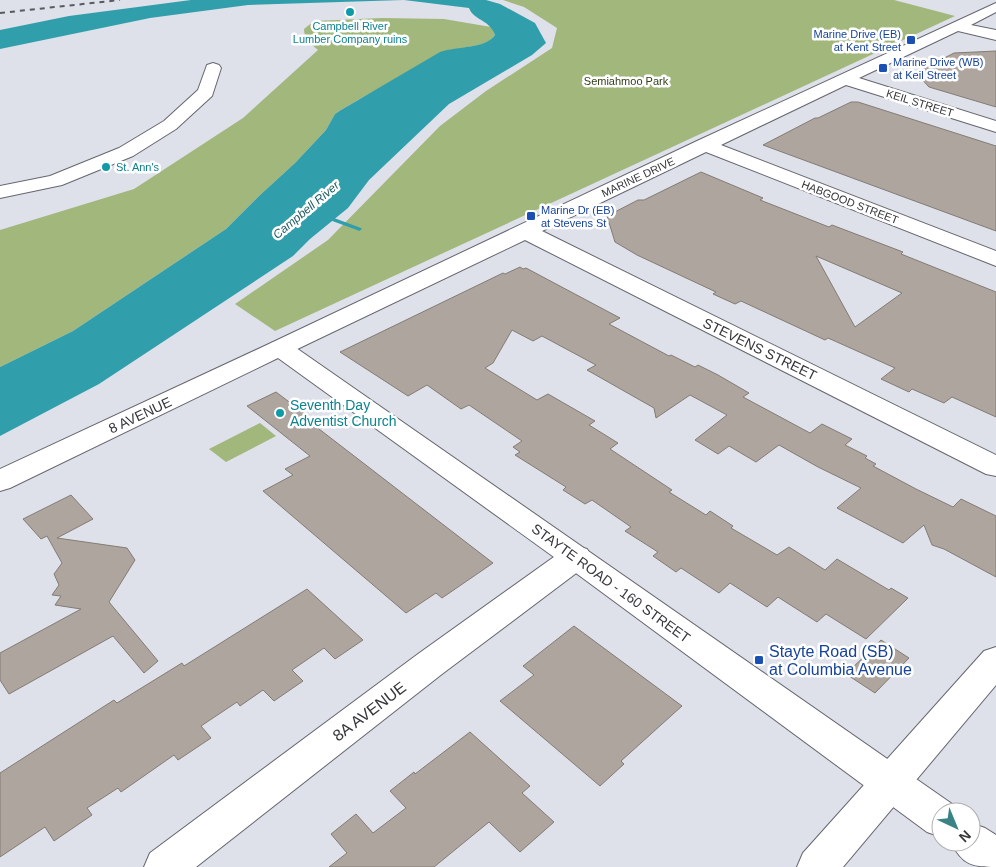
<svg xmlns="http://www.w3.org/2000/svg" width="996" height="867" viewBox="0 0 996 867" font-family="Arial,sans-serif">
  <rect width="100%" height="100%" fill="#dee0ea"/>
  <path fill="#a2b77c" d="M 503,0 L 894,0 L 955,16 L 275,331 L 235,304 L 328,240 L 440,126 L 486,91 L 552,48 L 557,28 L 524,7 Z
    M 382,18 L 444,19 L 491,27 L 495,35 C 486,47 471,45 457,50 C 417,68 379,87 341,110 L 335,114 L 326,130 L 295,163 L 259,196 L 226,229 L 73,331 L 0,367 L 0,230 L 134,189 L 243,118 L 318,50 L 305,39 L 304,29 L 314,21 Z
    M 260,423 L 276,436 L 226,462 L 209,449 Z"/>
  <path fill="#309fab" d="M 191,0 L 403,0 L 248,5 L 150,18 L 0,49 L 0,30 L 69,16 Z
    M 404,0 L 486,0 L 500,4 L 535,23 L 546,43 L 532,55 L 449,104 L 369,180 L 348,208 L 310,239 L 293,256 L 99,384 L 0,436 L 0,367 L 73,331 L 226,229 L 259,196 L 295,163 L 326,130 L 335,114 L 341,110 L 440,52 C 458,46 485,49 495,35 C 488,18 474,21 469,8 Z"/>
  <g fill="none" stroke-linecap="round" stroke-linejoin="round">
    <path fill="#309fab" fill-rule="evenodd" d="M 326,215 L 361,228 L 362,229 L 359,231 L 357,230 L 324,218 L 323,217 Z"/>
  </g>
  <path fill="#ada59e" stroke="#837c75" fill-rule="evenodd" d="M 996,51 L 996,107 L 929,87 L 918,75 L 924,72 L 923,69 L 954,53 Z
    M 851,102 L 858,102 L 996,146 L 996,231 L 763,145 L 815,118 L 818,118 Z
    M 701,172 L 763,198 L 760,200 L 829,227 L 832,225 L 903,252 L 901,254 L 996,292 L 996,417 L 952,397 L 944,403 L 912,389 L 909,392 L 881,379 L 895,368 L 828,338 L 825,340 L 741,301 L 735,304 L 713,294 L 716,292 L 637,255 L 615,242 L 607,216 L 638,200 L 644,200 ZM 816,256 L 902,293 L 855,327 Z
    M 520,267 L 523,269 L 526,268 L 620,318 L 609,324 L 669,356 L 671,355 L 695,367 L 698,365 L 718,375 L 749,393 L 743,397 L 810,433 L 822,424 L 852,439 L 845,445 L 867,456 L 865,458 L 876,464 L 873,466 L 916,489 L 953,507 L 961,499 L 996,516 L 996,577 L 944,549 L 932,545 L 924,525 L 903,543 L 837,508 L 861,488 L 818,467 L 779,445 L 756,462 L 729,446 L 718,454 L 695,440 L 727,415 L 690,395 L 656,418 L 654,408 L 587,370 L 596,365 L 542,336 L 533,341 L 512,330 L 493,363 L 485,368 L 537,400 L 548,394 L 595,421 L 589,425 L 618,443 L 610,449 L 672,490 L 669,492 L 706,515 L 710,511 L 733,526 L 731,528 L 777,555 L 789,547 L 825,570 L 837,559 L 889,590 L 891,588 L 908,598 L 866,639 L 826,614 L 817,622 L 778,597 L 767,607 L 730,583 L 719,593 L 681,568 L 676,572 L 653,556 L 658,552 L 625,531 L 631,527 L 592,500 L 585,504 L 563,490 L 566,487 L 515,455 L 520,452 L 513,447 L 522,441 L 469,405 L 461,409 L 427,385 L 408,396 L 340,352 L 503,273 L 505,274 Z
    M 276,392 L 313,420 L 310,422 L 493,563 L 442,598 L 436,593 L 406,613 L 263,491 L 293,475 L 285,469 L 310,456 L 247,406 Z
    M 71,495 L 93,519 L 57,538 L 127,548 L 135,560 L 109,602 L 158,661 L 144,673 L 113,636 L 9,694 L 0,680 L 0,653 L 81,609 L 55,605 L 61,596 L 52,595 L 59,585 L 54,574 L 62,563 L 47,536 L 41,539 L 23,519 Z
    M 307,589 L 363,640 L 335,659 L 324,648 L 292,670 L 303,681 L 274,701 L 263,690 L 240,706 L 237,702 L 201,726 L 211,738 L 178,760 L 174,755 L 121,792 L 118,788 L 87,808 L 92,815 L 54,841 L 45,827 L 0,857 L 0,773 L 114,700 L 117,703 L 182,663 L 184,666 Z
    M 574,626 L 682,706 L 621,761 L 624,764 L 600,786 L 500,701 L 534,675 L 523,666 Z
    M 881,640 L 909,658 L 875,693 L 846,674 Z
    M 470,732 L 530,786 L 522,793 L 554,822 L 520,852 L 489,822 L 434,867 L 329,867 L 347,853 L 331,834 L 356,814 L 373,833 L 406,808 L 390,791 L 414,772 L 415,774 Z"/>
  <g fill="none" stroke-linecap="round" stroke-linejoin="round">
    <defs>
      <path id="minor" d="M 996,3 L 996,12 L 971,25 L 996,30 L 996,40 L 958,31 L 859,78 L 996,121 L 996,132 L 846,85 L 721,145 L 996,251 L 996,266 L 706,152 L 542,231 L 996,455 L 996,476 L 986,474 L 525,240 L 289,353 L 280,355 L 271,353 L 268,348 L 271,343 L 697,141 Z
        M 213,63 L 219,65 L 221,68 L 212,96 L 176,129 L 133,156 L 62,185 L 0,198 L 0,186 L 50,176 L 119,148 L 164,121 L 198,90 L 207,65 Z
        M 576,546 L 587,549 L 592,557 L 587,565 L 442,674 L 196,867 L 144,867 L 150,853 L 418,654 L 565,549 Z
        M 996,647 L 996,685 L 843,867 L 797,867 L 803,853 L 984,651 Z"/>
      <path id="major" d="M 280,341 L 289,343 L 955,806 L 958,812 L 941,812 L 941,837 L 927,832 L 565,565 L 278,358 L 10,488 L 0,491 L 0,469 L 271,343 Z
        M 971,823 L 985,828 L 996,835 L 996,867 C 973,867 962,865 951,842 L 971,842 Z"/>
    </defs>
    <use href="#minor" stroke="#65666f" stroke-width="2"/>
    <use href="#major" stroke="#65666f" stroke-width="2"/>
    <use href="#minor" fill="#fff" fill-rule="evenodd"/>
    <use href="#major" fill="#fff" fill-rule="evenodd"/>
    <path stroke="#595a5f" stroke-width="2" stroke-dasharray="5 5" stroke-linecap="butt" d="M 0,13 L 120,0"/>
  </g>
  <g fill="#0f9aa8" stroke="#fff" stroke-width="2">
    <circle cx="350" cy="12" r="5"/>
    <circle cx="106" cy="167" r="5"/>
    <circle cx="280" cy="413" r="5"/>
  </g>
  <g fill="#1a4fb4" stroke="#fff" stroke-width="2">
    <rect x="906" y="35" width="10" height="10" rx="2.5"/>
    <rect x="878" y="63" width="10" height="10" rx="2.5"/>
    <rect x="526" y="211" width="10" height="10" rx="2.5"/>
    <rect x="754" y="655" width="10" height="10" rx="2.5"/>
  </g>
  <g text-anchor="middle" stroke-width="5" stroke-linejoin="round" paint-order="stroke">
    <g font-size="11" fill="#0d838f" stroke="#fff">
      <text x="350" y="30">Campbell River<tspan x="350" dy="13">Lumber Company ruins</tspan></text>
      <text x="116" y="171" text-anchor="start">St. Ann's</text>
    </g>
    <g font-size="11" fill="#164399" stroke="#fff" text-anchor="start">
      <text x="901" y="38" text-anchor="end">Marine Drive (EB)<tspan x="901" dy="13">at Kent Street</tspan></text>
      <text x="893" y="66">Marine Drive (WB)<tspan x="893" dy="13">at Keil Street</tspan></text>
      <text x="541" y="214">Marine Dr (EB)<tspan x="541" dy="13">at Stevens St</tspan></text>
    </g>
    <g font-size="11" fill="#333f19" stroke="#fff">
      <text x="626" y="85">Semiahmoo Park</text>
    </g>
    <g font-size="11" fill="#36373a" stroke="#fff">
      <text transform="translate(920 103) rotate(17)" y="4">KEIL STREET</text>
      <text transform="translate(638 177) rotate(-25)" y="4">MARINE DRIVE</text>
      <text transform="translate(850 202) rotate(21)" y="4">HABGOOD STREET</text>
    </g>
    <g font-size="12" font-style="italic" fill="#235e65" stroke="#fff">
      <text transform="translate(306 210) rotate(-40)" y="4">Campbell River</text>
    </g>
    <g font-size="14" fill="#36373a" stroke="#fff">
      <text transform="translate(760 349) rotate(26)" y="5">STEVENS STREET</text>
      <text transform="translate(140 415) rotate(-25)" y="5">8 AVENUE</text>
      <text transform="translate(611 583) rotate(36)" y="5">STAYTE ROAD - 160 STREET</text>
    </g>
    <g font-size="14" fill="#0d838f" stroke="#fff" text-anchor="start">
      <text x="290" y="410">Seventh Day<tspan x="290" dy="16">Adventist Church</tspan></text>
    </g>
    <g font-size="16" fill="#164399" stroke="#fff" text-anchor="start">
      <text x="769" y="657">Stayte Road (SB)<tspan x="769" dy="18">at Columbia Avenue</tspan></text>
    </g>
    <g font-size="16" fill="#36373a" stroke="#fff">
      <text transform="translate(369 711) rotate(-37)" y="6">8A AVENUE</text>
    </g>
  </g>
  <g transform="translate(956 827) rotate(136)"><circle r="24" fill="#ffffff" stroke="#afafb0"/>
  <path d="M0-4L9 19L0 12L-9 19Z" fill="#3a8384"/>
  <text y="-8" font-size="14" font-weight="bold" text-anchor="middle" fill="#36373a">N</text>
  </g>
</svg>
